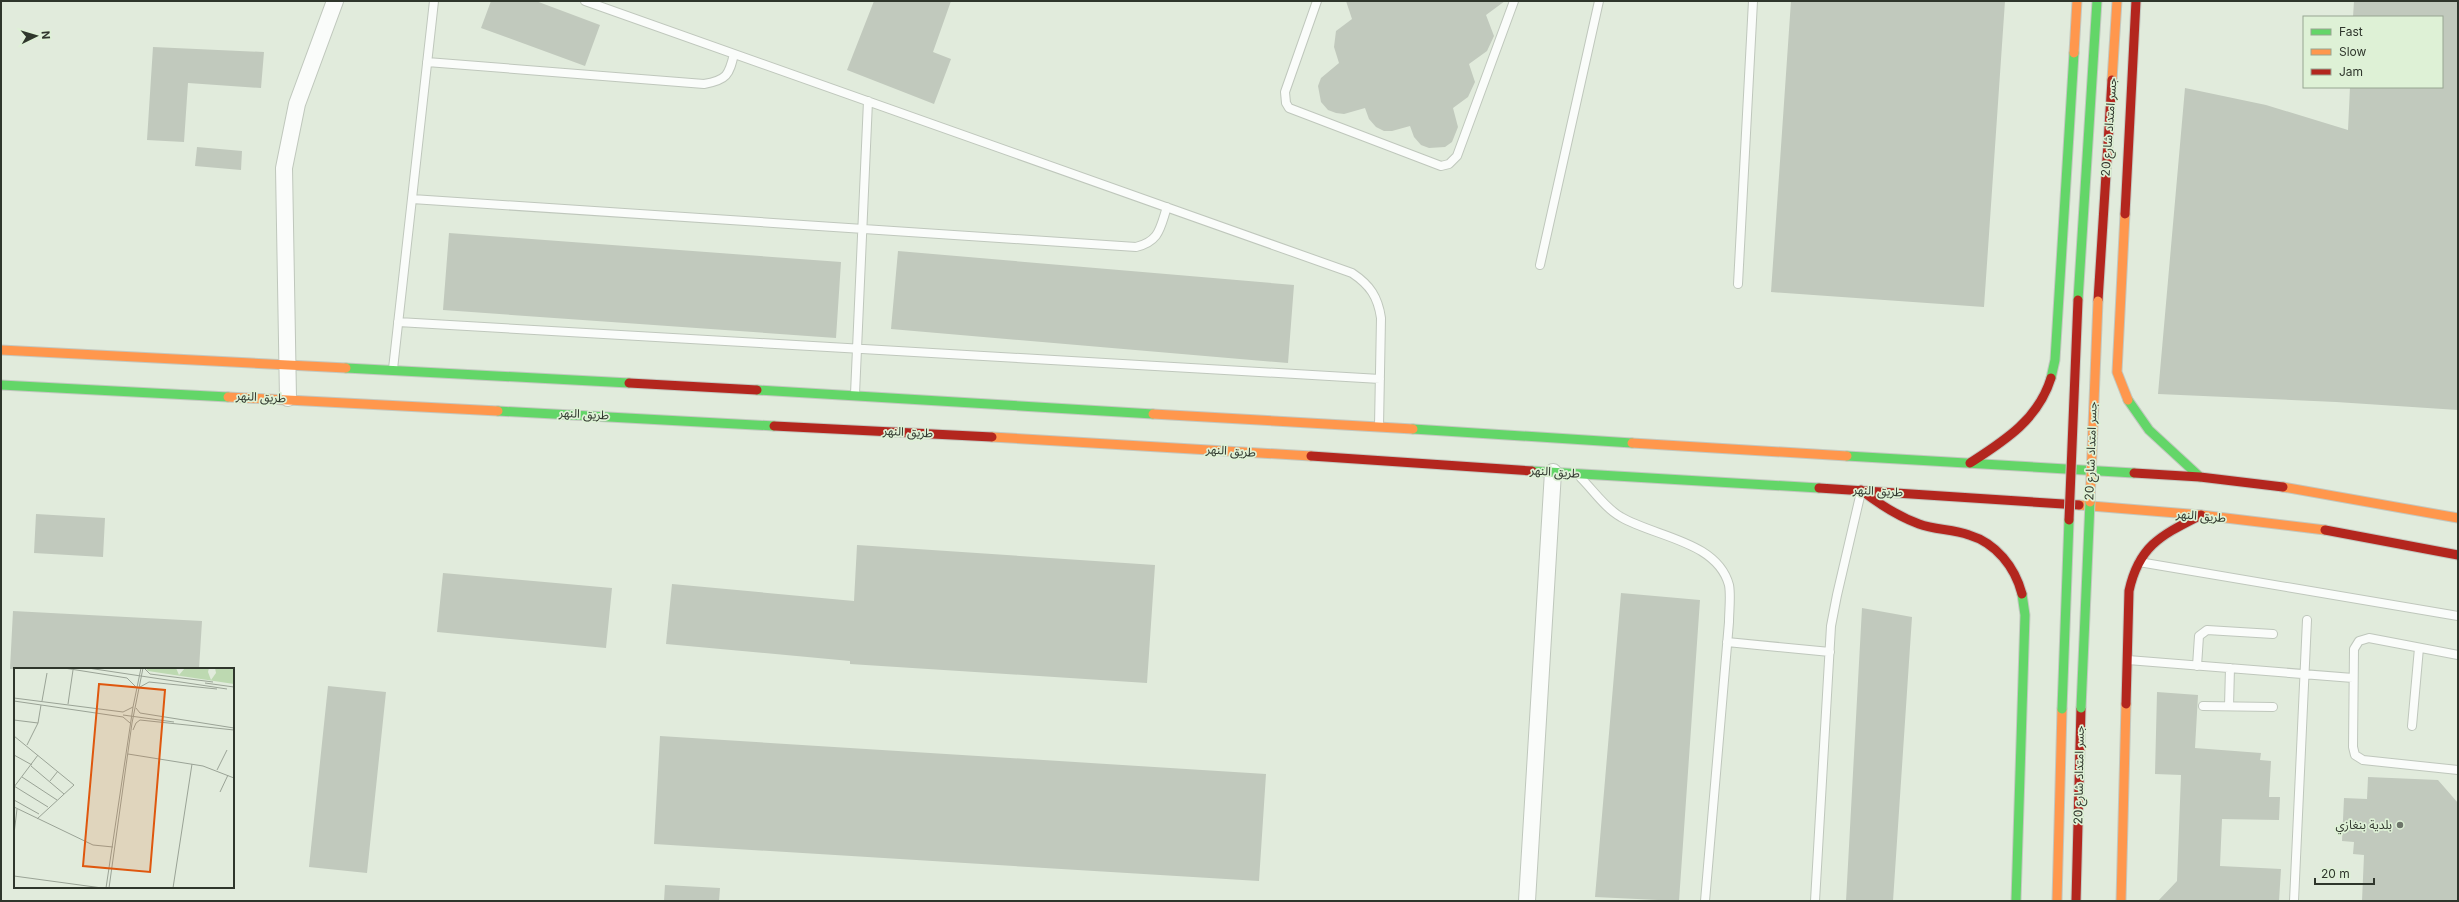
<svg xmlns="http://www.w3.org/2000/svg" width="2459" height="902" viewBox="0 0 2459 902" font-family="Inter,'Noto Sans Arabic',sans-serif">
  <rect width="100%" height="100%" fill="#e1ebdc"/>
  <path fill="#c1c9bd" d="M 491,1 L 536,1 L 600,25 L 585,66 L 481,28 Z
    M 874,1 L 951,1 L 933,52 L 951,59 L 934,104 L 847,70 Z
    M 1346,1 L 1505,1 L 1486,15 L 1494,36 L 1487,51 L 1469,64 L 1475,82 L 1468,97 L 1453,108 L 1458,127 L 1452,142 L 1445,147 L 1429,148 L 1421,145 L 1414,137 L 1410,126 L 1392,131 L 1384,131 L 1376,127 L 1369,119 L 1365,108 L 1344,114 L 1336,113 L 1328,110 L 1321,102 L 1318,86 L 1321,78 L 1339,63 L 1334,47 L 1336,31 L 1352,19 Z
    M 1791,1 L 2005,1 L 1984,307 L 1771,292 Z
    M 2354,1 L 2458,1 L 2458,410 L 2336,402 L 2158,394 L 2185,88 L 2266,105 L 2348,130 L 2350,87 L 2442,87 L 2442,17 L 2353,17 Z
    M 153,47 L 264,52 L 261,88 L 188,83 L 184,142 L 147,140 Z
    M 197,147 L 242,151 L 241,170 L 195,166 Z
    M 449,233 L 841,262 L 836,338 L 443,310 Z
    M 898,251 L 1294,285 L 1288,363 L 891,329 Z
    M 36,514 L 105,518 L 103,557 L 34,553 Z
    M 857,545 L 1155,565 L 1147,683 L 850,664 L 850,661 L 666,644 L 672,584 L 854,601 Z
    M 443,573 L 612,588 L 606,648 L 437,632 Z
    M 1621,593 L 1700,600 L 1679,901 L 1595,897 Z
    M 1862,608 L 1912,617 L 1893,901 L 1846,901 Z
    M 13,611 L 202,621 L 199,669 L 10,669 Z
    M 328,686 L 386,692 L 367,873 L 309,867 Z
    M 2157,692 L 2198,695 L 2195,748 L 2261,753 L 2260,760 L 2271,761 L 2269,797 L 2280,797 L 2279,820 L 2222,819 L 2220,866 L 2281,869 L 2279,901 L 2158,901 L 2177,881 L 2181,775 L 2155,774 Z
    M 660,736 L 1266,774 L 1259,881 L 654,844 Z
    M 2368,777 L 2438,780 L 2458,803 L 2458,901 L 2362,901 L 2364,855 L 2353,854 L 2354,842 L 2342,841 L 2344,798 L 2367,799 Z
    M 665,885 L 720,888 L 719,901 L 664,901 Z"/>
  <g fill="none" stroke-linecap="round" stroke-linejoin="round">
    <defs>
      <path id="lane" d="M 585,1 L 1352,273 C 1370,285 1378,297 1381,318 L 1379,426
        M 1317,1 L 1285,92 L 1286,103 L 1289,108 L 1441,166 L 1449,164 L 1457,156 L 1514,1
        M 427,62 L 704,84 C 727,80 729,75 734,54
        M 412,199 L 1136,247 C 1160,241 1160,228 1167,207
        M 1540,265 L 1599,1
        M 1738,284 L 1753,1
        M 398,322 L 1380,379
        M 393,369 L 434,1
        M 855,394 L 868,101
        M 1581,478 C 1593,490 1606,509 1621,517 C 1655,537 1717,541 1729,585 C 1731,596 1729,611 1729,622 L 1705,901
        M 2139,562 L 2458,616
        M 1727,642 L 1830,652
        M 2458,655 L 2369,638 L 2359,641 L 2354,649 L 2353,747 L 2355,755 L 2363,760 L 2458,770
        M 2128,660 L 2353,678
        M 2197,666 L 2199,636 L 2207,630 L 2273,634
        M 2203,706 L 2273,707
        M 2229,706 L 2230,668
        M 2412,726 L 2419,648
        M 1815,901 L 1831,626 L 1837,595 L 1861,492
        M 2294,901 L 2307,620"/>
      <path id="street" d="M 288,398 L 284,168 L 297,104 L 335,1
        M 1527,901 L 1553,472"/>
      <path id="fast" d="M 2078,300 L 2097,1
        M 346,368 L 629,383
        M 2051,378 L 2055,360 L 2074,53
        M 1,385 L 228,397
        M 757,390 L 1153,414
        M 2128,400 L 2149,430 L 2200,477
        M 498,411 L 774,426
        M 1413,429 L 1632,443
        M 1847,456 L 2134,473
        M 1532,471 L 1819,488
        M 2016,901 L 2025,615 L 2022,594"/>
      <path id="slow" d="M 2074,53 L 2077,1
        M 2112,80 L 2117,1
        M 2125,214 L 2117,372 L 2128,400
        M 1,350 L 346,368
        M 228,397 L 498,411
        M 1153,414 L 1413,429
        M 992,437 L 1311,456
        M 1632,443 L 1847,456
        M 2283,487 L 2458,518
        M 2079,505 L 2201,515 L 2325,530
        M 2057,901 L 2062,709
        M 2121,901 L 2126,704"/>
      <path id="jam" d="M 2125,214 L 2136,1
        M 2098,301 L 2112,80
        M 629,383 L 757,390
        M 774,426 L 992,437
        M 1311,456 L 1532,471
        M 1970,463 C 2004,441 2038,420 2051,378
        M 2134,473 L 2200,477 L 2283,487
        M 1819,488 L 2079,505
        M 1861,490 C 1879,504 1897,516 1919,524 C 1935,530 1953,529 1969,535 C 1996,543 2015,567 2022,594
        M 2325,530 L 2458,555
        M 2126,704 L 2129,591 C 2139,545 2162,535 2201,515
        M 2076,901 L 2081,708"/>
    </defs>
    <use href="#lane" stroke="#bfc7bc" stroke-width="10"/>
    <use href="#street" stroke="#bfc7bc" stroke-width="18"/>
    <use href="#fast" stroke="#c3c8c0" stroke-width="11"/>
    <use href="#slow" stroke="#c3c8c0" stroke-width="11"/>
    <use href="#jam" stroke="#c3c8c0" stroke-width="11"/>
    <use href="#lane" stroke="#fafcfa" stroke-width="8"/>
    <use href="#street" stroke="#fafcfa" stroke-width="16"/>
    <use href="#fast" stroke="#63d668" stroke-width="9"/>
    <use href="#slow" stroke="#ff974d" stroke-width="9"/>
    <use href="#jam" stroke="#b3261e" stroke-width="9"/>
    <defs>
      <path id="fast-bridge" d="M 2081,708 L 2090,502
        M 2062,709 L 2069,520"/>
      <path id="slow-bridge" d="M 2090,502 L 2098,301"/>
      <path id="jam-bridge" d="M 2069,520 L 2078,300"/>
    </defs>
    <use href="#fast-bridge" stroke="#c3c8c0" stroke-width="11" stroke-linecap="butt"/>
    <use href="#slow-bridge" stroke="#c3c8c0" stroke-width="11" stroke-linecap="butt"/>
    <use href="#jam-bridge" stroke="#c3c8c0" stroke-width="11" stroke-linecap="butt"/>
    <use href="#fast-bridge" stroke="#63d668" stroke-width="9"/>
    <use href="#slow-bridge" stroke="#ff974d" stroke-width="9"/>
    <use href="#jam-bridge" stroke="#b3261e" stroke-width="9"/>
  </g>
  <circle fill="#6d756a" stroke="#def1d6" stroke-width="1.5" cx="2400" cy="825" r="4"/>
  <g text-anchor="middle" stroke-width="3.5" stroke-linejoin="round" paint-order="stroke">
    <g font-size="12" fill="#2f362c" stroke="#def1d6">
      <text transform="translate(2109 127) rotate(-86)" y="4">جسر امتداد شارع 20</text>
      <text transform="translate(261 397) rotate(3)" y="4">طريق النهر</text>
      <text transform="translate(584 414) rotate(3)" y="4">طريق النهر</text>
      <text transform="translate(908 432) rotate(3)" y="4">طريق النهر</text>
      <text transform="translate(1231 451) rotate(4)" y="4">طريق النهر</text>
      <text transform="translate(2091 451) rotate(-88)" y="4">جسر امتداد شارع 20</text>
      <text transform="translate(1555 472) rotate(4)" y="4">طريق النهر</text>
      <text transform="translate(1878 491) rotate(3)" y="4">طريق النهر</text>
      <text transform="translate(2201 516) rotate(5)" y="4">طريق النهر</text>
      <text transform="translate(2079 775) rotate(-89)" y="4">جسر امتداد شارع 20</text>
    </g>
    <g font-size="12" fill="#2f362c" stroke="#def1d6" text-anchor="end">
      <text x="2392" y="829">بلدية بنغازي</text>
    </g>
  </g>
  <g transform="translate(14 668)">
    <rect width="220" height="220" fill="#e1ebdc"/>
    <path d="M 132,0 L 148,0 L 148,4 L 148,0 L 162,0 L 165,7 L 171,0 L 195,0 L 194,4 L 197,12 L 202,5 L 201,0 L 220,0 L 220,16 L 134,3 Z" fill="#bdd9b1"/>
    <path fill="none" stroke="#9aa396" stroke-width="1" d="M 50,0 L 113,10 L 123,20M 74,0 L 213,21M 130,0 L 136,6 L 199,14M 191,15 L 220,19M 126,19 L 135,14 L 203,21M 0,30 L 109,44 L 119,39M 0,33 L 109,49 L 116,55M 28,33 L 33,5M 54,36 L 59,2M 122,40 L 126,45 L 220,60M 109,47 L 160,54M 0,52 L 24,55M 119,62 L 122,55 L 126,52 L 220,62M 0,68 L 60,117 L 23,151M 13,77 L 24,55 L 27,37M 114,86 L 189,98 L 220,110M 0,87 L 18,97M 17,98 L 50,126M 203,102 L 213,82M 8,109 L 43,132M 36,113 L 44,103M 0,118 L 34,139M 0,119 L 24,87M 206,124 L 214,107M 0,132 L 25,146M 0,139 L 79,177 L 99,179M 0,166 L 3,141M 0,208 L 88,220M 92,220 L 119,39 L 127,0M 95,220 L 118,55 L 129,0M 159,220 L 178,96"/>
    <path fill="#df570e" fill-opacity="0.15" stroke="#df570e" stroke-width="2" d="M 85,16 L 151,22 L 136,204 L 69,198 Z"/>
    <rect width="220" height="220" fill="none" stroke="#2f362c" stroke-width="2"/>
  </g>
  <rect width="2459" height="902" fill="none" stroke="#2f362c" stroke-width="4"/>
  <rect x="2303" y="16" width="140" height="72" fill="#def1d6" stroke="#98a692"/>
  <rect x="2311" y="29" width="20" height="6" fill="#63d668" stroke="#98a692"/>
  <text x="2339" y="36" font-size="12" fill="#2f362c">Fast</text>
  <rect x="2311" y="49" width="20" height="6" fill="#ff974d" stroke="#98a692"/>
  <text x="2339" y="56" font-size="12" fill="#2f362c">Slow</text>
  <rect x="2311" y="69" width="20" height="6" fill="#b3261e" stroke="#98a692"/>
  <text x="2339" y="76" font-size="12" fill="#2f362c">Jam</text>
  <g transform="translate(36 36) rotate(85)" stroke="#def1d6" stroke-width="3" paint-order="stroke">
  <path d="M0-3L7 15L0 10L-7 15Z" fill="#2f362c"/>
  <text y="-6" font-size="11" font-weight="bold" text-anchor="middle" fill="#2f362c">N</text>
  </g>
  <path d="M2315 878v6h59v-6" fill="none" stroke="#2f362c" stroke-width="2"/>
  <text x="2321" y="878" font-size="12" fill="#2f362c" stroke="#def1d6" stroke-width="3" paint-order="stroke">20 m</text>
</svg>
